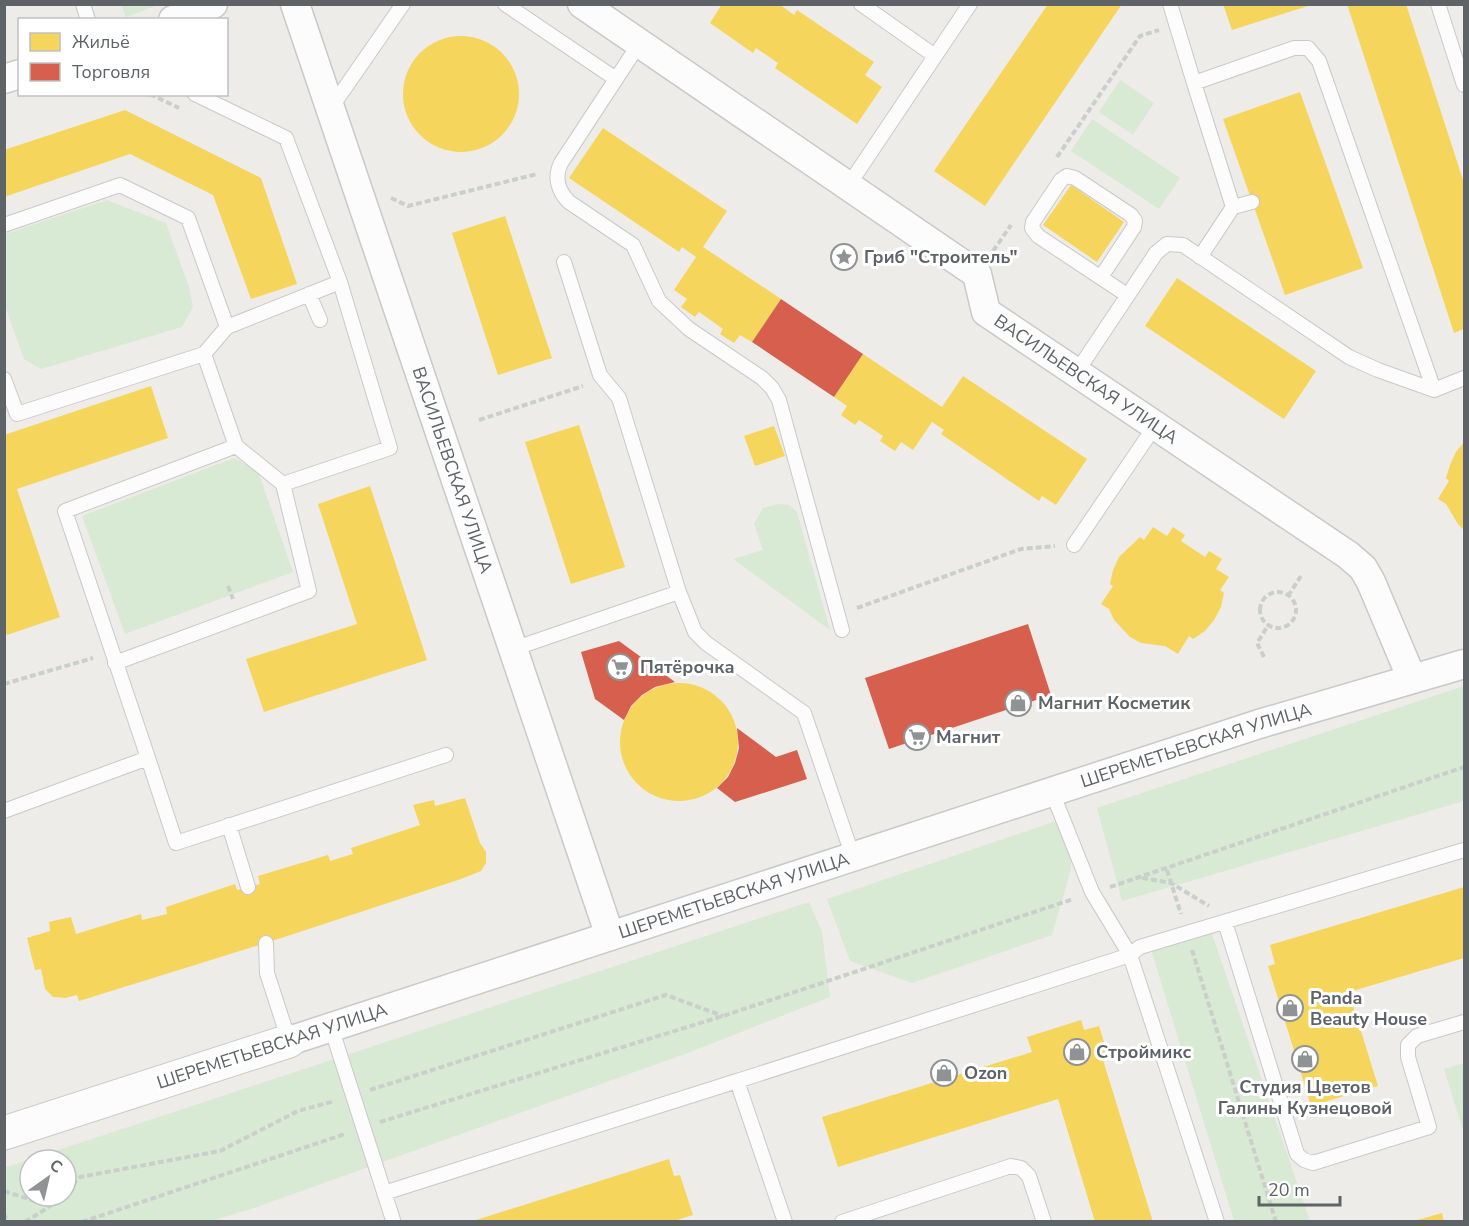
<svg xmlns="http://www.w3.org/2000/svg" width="1469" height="1226" viewBox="0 0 1469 1226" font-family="'Nunito Sans',sans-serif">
  <rect width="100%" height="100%" fill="#eeece8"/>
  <path fill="#d8ead3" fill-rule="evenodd" d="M 121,5 L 158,5 L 126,17 Z
    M 1120,80 L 1154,103 L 1133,135 L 1099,112 Z
    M 1092,119 L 1180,178 L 1159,209 L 1071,151 Z
    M 107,200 L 166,223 L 189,287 L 193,307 L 182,327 L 41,369 L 24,359 L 5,306 L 5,234 Z
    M 234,458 L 258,471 L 293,572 L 125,634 L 82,516 Z
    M 778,504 L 789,505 L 797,512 L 830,630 L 733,559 L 763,550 L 754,524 L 763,508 Z
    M 1464,686 L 1464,801 L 1122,901 L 1097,808 Z
    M 1071,816 L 1071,869 L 1052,935 L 912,983 L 850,961 L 827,899 Z
    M 809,902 L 822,932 L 830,997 L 685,1054 L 251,1209 L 211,1221 L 5,1221 L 4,1168 ZM 30,1160 L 66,1160 L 66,1196 L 30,1196 Z
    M 1209,925 L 1310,1221 L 1234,1221 L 1149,943 Z
    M 1464,1063 L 1464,1134 L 1444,1069 Z"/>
  <path fill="#f6d55c" d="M 722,4 L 779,4 L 794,15 L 797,10 L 874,62 L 865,75 L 882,87 L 857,124 L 775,68 L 778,63 L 756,48 L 753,53 L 710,23 Z
    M 1048,4 L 1122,4 L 985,206 L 934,171 Z
    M 1223,4 L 1311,4 L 1311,5 L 1232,30 Z
    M 1347,4 L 1406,4 L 1464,183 L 1464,329 L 1454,333 Z
    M403 94a58 58 0 1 1 116 0a58 58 0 1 1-116 0Z
    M 1300,92 L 1363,268 L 1285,295 L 1223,119 Z
    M 125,110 L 261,178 L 297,284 L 251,299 L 213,195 L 130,154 L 4,197 L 4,150 Z
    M 603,128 L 727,211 L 703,247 L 781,299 L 752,342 L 740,335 L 734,343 L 720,334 L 723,329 L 699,312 L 695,317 L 681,307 L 687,299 L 674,290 L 696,257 L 682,247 L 679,252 L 569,178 Z
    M 1071,185 L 1124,222 L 1097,262 L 1043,225 Z
    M 505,216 L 552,358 L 498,375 L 452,233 Z
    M 1177,278 L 1316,371 L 1284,419 L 1145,326 Z
    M 863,354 L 942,407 L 963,376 L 1087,459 L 1056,505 L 1042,496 L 1039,501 L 941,434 L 944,430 L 932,422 L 913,450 L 901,442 L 895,451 L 880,441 L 883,436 L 859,420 L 855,425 L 841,415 L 847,406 L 834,397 Z
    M 151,386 L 168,438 L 17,489 L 60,617 L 7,635 L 4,628 L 4,435 Z
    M 579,425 L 625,567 L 571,584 L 525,442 Z
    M 774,426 L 785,456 L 755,466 L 744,436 Z
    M 1464,442 L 1464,530 L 1458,524 L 1446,504 L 1438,499 L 1449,481 L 1446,478 L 1450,465 L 1456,452 Z
    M 370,486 L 427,660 L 264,712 L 246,659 L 357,624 L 318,504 Z
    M 1153,527 L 1167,536 L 1173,527 L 1185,535 L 1181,541 L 1205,557 L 1209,551 L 1222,559 L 1216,569 L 1229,577 L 1220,590 L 1224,593 L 1221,607 L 1214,620 L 1205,631 L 1193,639 L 1189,636 L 1178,654 L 1165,646 L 1141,643 L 1130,637 L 1114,620 L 1109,609 L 1101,604 L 1113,586 L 1110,584 L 1113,570 L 1119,557 L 1140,537 L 1144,540 Z
    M620 742a59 59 0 1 1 118 0a59 59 0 1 1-118 0Z
    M 465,798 L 480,843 L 486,852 L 486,863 L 481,871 L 461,879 L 266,943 L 79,1001 L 77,995 L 65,998 L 53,997 L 45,989 L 41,969 L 35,970 L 27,938 L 50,931 L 49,922 L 71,917 L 76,934 L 141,914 L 142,920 L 167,914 L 166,907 L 235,884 L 237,890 L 260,884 L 258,876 L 328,855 L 330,861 L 353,854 L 351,848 L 420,825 L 413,805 L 434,800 L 435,806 Z
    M 1464,887 L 1464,958 L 1349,992 L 1378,1086 L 1311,1106 L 1268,966 L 1275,964 L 1270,945 Z
    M 1081,1020 L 1084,1030 L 1099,1026 L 1109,1058 L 1103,1060 L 1153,1222 L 1095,1222 L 1058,1099 L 838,1167 L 822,1117 L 1032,1052 L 1027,1037 Z
    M 669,1159 L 674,1176 L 680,1175 L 693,1215 L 671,1222 L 470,1222 Z
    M 1442,1213 L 1444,1222 L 1414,1222 L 1414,1221 Z"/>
  <path fill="#d6604d" d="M 781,299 L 863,354 L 834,397 L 752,342 Z
    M 1028,624 L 1051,695 L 889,749 L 865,678 Z
    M 619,641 L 675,682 L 655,687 L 642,695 L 631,706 L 624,720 L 595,699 L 581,652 Z
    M 737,728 L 776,757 L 797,750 L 807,779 L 735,802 L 717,788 L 728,777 L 735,763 L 739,748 Z"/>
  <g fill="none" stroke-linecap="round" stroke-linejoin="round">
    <defs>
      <path id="lane" d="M 83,4 L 88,20
        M 505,4 L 616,79
        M 861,4 L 935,56
        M 1170,4 L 1194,83 L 1294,48 L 1308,48 L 1319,61 L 1434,390 L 1464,378
        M 1438,4 L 1464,85
        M 639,44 L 561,163 C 554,177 558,191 569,202 L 633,245 L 659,301 L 689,329 L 762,378 L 772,388 L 779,400 L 842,630
        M 1194,83 L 1233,207 L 1200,257
        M 331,108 L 403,4
        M 848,186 L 970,4
        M 1233,207 L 1252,202
        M 4,225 L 120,185 L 188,218 L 227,327
        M 1101,277 L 1134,227 L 1135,221 L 1131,215 L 1075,178 L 1067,176 L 1061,180 L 1033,222 L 1032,228 L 1038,236 L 1127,295
        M 309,294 L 320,320
        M 204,354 L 236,446
        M 1076,373 L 1156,253 L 1167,244 L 1183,245 L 1349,357 L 1378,370 L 1434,390
        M 4,379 L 17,414 L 204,354 L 227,327 L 340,282 L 286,138 L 195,94
        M 283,484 L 390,448 L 340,282
        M 1074,545 L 1155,426
        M 679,592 L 695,632 L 706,643 L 804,713 L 853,857
        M 513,649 L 679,592 L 619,398 L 600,375 L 564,262
        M 115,663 L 309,591 L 283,484 L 236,446 L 65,511 L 148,758
        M 1052,792 L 1092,892 L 1130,955 L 1217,1222
        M 4,811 L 148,758 L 176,843 L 446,755
        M 229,825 L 248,887
        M 1225,922 L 1297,1154 L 1304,1160 L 1313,1163 L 1429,1127 L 1408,1057 L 1408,1045 L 1417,1036 L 1464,1022
        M 266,943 L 267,973 L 289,1041
        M 331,1027 L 393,1220
        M 384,1193 L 737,1081
        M 785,1222 L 737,1081 L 1130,955 L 1140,947 L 1464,850
        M 842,1222 L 1011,1166 L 1021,1168 L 1029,1176 L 1044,1222"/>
      <g id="street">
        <path id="s1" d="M 295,4 L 610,936"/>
        <path id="s2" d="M 582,4 L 977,274 L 986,312 L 1348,555 L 1363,568 L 1371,582 L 1412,679"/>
        <path d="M 173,20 L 213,4"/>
        <path d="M 4,79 L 20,74"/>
        <path id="s3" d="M 289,1041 L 1259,724 L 1464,664"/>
      </g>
      <path id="secondary" d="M 4,1133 L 289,1041"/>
    </defs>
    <use href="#lane" stroke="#c9c9c9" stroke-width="16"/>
    <use href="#street" stroke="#c9c9c9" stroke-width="31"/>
    <use href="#secondary" stroke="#c9c9c9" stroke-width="35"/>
    <path stroke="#cacfcb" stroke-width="4" stroke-dasharray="6 3" stroke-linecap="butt" d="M 150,94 L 179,108
      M 1057,157 L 1140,36 L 1159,30
      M 391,198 L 408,206 L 537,174
      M 993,251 L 1011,225
      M 479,420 L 583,386
      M 228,586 L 233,599
      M1260 610a18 18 0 1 1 36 0a18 18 0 1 1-36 0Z
      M 1288,596 L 1301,576
      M 857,608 L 1021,549 L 1055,546
      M 1264,657 L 1257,643 L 1269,624
      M 4,684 L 93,658
      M 1167,870 L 1181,914
      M 1142,878 L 1171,883 L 1209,906
      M 1110,887 L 1464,767
      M 1192,950 L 1276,1222
      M 370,1090 L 666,995 L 723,1016
      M 380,1122 L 723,1016 L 1073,899
      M 4,1191 L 50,1206 L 60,1196
      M 66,1191 L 80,1177 L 220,1151 L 298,1111 L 335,1101
      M 4,1213 L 7,1222
      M 25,1222 L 49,1207
      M 82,1222 L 345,1134"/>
    <use href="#lane" stroke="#fcfcfc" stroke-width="14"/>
    <use href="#street" stroke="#fcfcfc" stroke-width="28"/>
    <use href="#secondary" stroke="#fcfcfc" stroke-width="33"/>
  </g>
  <defs>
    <symbol id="sight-ring" viewBox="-11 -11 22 22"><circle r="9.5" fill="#fff" stroke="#909394" stroke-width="1.5"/><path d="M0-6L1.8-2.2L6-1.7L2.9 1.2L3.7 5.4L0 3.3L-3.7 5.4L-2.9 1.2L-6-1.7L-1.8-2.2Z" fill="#909394"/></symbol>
    <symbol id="supermarket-ring" viewBox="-11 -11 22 22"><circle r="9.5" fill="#fff" stroke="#909394" stroke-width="1.5"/><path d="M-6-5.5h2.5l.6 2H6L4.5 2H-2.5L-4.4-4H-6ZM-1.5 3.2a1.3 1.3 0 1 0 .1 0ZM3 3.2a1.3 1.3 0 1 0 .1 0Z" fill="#909394"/></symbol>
    <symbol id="shop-ring" viewBox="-11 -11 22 22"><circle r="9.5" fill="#fff" stroke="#909394" stroke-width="1.5"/><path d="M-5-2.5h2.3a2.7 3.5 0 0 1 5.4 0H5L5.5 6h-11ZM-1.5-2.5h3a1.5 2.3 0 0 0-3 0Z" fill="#909394"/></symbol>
  </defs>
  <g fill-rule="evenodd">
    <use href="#sight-ring" x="829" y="242" width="30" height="30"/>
    <use href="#supermarket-ring" x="605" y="652" width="30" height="30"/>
    <use href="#shop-ring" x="1003" y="688" width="30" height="30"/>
    <use href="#supermarket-ring" x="902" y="722" width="30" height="30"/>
    <use href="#shop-ring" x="1275" y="993" width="30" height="30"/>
    <use href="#shop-ring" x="1062" y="1037" width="30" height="30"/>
    <use href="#shop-ring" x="1290" y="1044" width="30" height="30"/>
    <use href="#shop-ring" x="929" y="1058" width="30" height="30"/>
  </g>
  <g text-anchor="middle" stroke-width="6" stroke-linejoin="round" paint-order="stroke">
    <g font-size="18" font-weight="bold" fill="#5d6367" stroke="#fff" text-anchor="start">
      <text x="864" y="263">Гриб "Строитель"</text>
      <text x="640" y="673">Пятёрочка</text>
      <text x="1038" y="709">Магнит Косметик</text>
      <text x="936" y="743">Магнит</text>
      <text x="1310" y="1004">Panda<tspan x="1310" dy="21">Beauty House</tspan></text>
      <text x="1096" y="1058">Строймикс</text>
      <text x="964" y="1079">Ozon</text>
      <text x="1305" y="1093" text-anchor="middle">Студия Цветов<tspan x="1305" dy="21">Галины Кузнецовой</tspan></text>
    </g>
    <g font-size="18" fill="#5d6367" stroke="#fff">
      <text dy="6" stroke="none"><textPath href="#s2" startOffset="638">ВАСИЛЬЕВСКАЯ УЛИЦА</textPath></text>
      <text dy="6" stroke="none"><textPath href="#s1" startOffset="492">ВАСИЛЬЕВСКАЯ УЛИЦА</textPath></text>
      <text dy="6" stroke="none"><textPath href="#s3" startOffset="954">ШЕРЕМЕТЬЕВСКАЯ УЛИЦА</textPath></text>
      <text dy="6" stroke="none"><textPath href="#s3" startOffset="468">ШЕРЕМЕТЬЕВСКАЯ УЛИЦА</textPath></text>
      <text transform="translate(272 1046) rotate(-18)" y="6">ШЕРЕМЕТЬЕВСКАЯ УЛИЦА</text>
    </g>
  </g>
  <rect width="1469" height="1226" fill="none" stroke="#5d6367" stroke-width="12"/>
  <rect x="18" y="18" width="210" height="78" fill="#ffffff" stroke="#bec1c2" stroke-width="1.5"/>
  <rect x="30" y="33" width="30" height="18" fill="#f6d55c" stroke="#bec1c2" stroke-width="1.5"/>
  <text x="72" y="48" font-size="18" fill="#5d6367">Жильё</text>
  <rect x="30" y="63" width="30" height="18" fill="#d6604d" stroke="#bec1c2" stroke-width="1.5"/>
  <text x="72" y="78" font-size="18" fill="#5d6367">Торговля</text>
  <g transform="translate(48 1178) rotate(34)"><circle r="28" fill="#ffffff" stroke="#bec1c2" stroke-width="1.5"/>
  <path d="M0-4.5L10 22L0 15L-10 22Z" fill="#909394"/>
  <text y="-9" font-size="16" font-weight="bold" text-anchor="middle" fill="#5d6367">С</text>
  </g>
  <path d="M1259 1196v9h81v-9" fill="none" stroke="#5d6367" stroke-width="3"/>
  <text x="1268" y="1196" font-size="18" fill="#5d6367" stroke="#ffffff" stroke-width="4.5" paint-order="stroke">20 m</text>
</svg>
